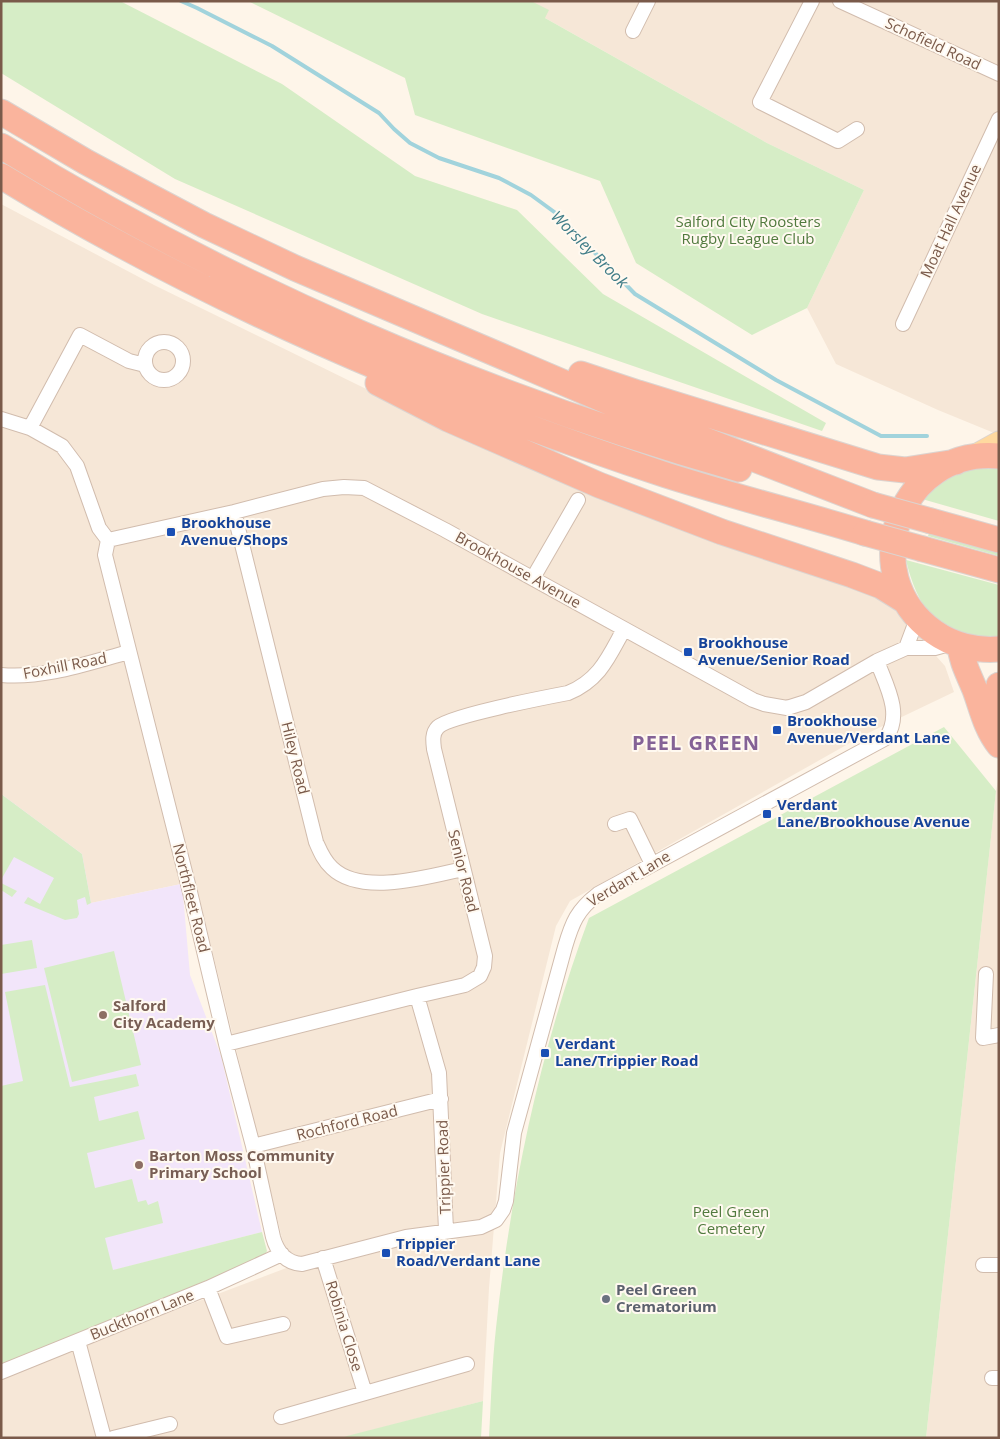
<svg xmlns="http://www.w3.org/2000/svg" width="1000" height="1439" viewBox="0 0 1000 1439" font-family="'Open Sans',sans-serif">
  <rect width="100%" height="100%" fill="#fef5e9"/>
  <path fill="#f6e7d7" d="M 515,1 L 999,1 L 999,435 L 938,410 L 836,364 L 807,308 L 864,190 L 767,143 Z
    M 1,204 L 154,285 L 454,432 L 597,497 L 764,559 L 859,585 L 896,611 L 945,666 L 954,692 L 864,735 L 570,901 L 556,926 L 500,1153 L 489,1288 L 483,1401 L 342,1438 L 1,1438 L 1,1376 L 289,1267 L 196,884 L 181,884 L 91,903 L 82,854 L 1,794 Z
    M 999,776 L 999,1438 L 926,1438 L 996,791 Z"/>
  <path fill="#f2e5fa" d="M 1,794 L 82,854 L 91,903 L 181,884 L 183,895 L 190,975 L 221,1056 L 262,1232 L 60,1284 L 1,1255 Z"/>
  <path fill="#d6edc6" d="M 1,1 L 120,1 L 282,84 L 415,176 L 517,210 L 603,294 L 826,423 L 822,431 L 482,314 L 175,179 L 1,73 Z
    M 248,1 L 531,1 L 549,10 L 545,18 L 767,143 L 864,190 L 807,308 L 752,335 L 636,263 L 600,181 L 415,115 L 405,78 Z
    M 999,460 L 999,521 L 922,499 L 949,474 Z
    M 930,531 L 999,549 L 999,556 L 928,536 Z
    M 906,560 L 999,585 L 999,636 C 942,643 918,611 906,560 Z
    M 944,727 L 996,791 L 926,1438 L 489,1438 C 491,1401 492,1364 496,1328 C 511,1188 540,1050 589,918 Z
    M 1,794 L 82,854 L 91,903 L 87,905 L 85,897 L 77,900 L 79,914 L 77,918 L 65,920 L 24,903 L 28,897 L 40,904 L 54,878 L 14,857 L 1,880 Z
    M 1,883 L 17,891 L 12,897 L 1,890 Z
    M 32,940 L 37,968 L 1,974 L 1,945 Z
    M 114,951 L 141,1065 L 72,1082 L 44,968 Z
    M 45,985 L 70,1087 L 136,1074 L 139,1086 L 94,1097 L 99,1121 L 138,1111 L 145,1139 L 87,1153 L 95,1188 L 132,1179 L 138,1202 L 146,1200 L 148,1205 L 158,1201 L 163,1223 L 105,1238 L 113,1270 L 262,1232 L 267,1251 L 262,1260 L 1,1364 L 1,1086 L 23,1081 L 5,992 Z
    M 483,1401 L 481,1438 L 342,1438 L 347,1436 Z"/>
  <g fill="none" stroke-linecap="round" stroke-linejoin="round">
    <path stroke="#a1d3dc" stroke-width="4" d="M 181,1 L 197,8 L 272,46 L 379,113 L 394,129 L 410,143 L 439,158 L 499,178 L 531,195 L 557,214 L 635,294 L 776,380 L 881,436 L 927,436"/>
    <defs>
      <path id="street" d="M 812,1 L 760,102 L 838,141 L 857,129
        M 840,1 L 999,74
        M 633,31 L 648,1
        M 903,324 L 999,119
        M145 361a19 19 0 1 1 38 0a19 19 0 1 1-38 0Z
        M 1,419 L 30,428 L 62,446 L 77,466 L 99,528 L 108,540
        M 30,428 L 80,335 L 129,361 L 145,365
        M 234,512 L 316,842 C 320,851 324,861 332,868 C 361,896 427,877 463,869
        M 108,540 L 105,555 L 190,892 L 226,1044 L 253,1146 L 273,1237 C 277,1252 286,1263 302,1264 L 406,1237 L 481,1227 L 496,1220 L 503,1210 L 506,1201 L 514,1133 L 565,947 C 572,923 577,910 598,894 L 886,738 C 903,714 886,685 877,661
        M 108,540 L 234,512 L 323,489 L 344,487 L 364,488 L 445,530 L 753,700 L 764,704 L 787,708 L 806,702 L 877,661 L 906,648 L 935,648 L 953,643
        M 533,578 L 578,500
        M 906,648 L 915,624 L 915,615
        M 1,675 C 44,679 88,663 129,652
        M 615,824 L 630,819 L 652,864
        M 986,974 L 983,1038 L 999,1035
        M 417,996 L 439,1073 L 446,1230
        M 226,1044 L 417,996 L 465,985 L 480,976 L 484,967 L 485,956 L 434,749 C 433,741 432,733 438,727 C 449,716 547,697 568,693 C 600,680 609,656 624,629
        M 253,1146 L 441,1099
        M 323,1258 L 365,1393
        M 983,1265 L 999,1265
        M 208,1288 L 227,1337 L 283,1324
        M 78,1341 L 104,1438
        M 1,1372 L 208,1288 L 282,1254
        M 992,1378 L 999,1378
        M 281,1417 L 467,1364
        M 113,1438 L 170,1424"/>
      <path id="primary" d="M 970,458 L 999,442"/>
      <path id="highway" d="M 1,112 L 86,162 L 151,197 L 204,225 L 295,268 L 630,411 L 873,505
        M 1,146 C 227,286 484,396 739,469
        M 1,176 C 209,303 435,399 666,475 C 732,496 799,513 865,533
        M 581,374 L 638,393 L 878,467 L 905,470 L 956,462
        M 378,383 L 448,419 L 599,485 L 722,532 L 852,575 L 881,586 L 905,601
        M 999,456 C 900,447 853,574 934,632 C 952,645 976,651 999,649
        M 931,521 L 999,540
        M 923,549 L 999,570
        M 960,645 C 961,661 969,675 975,690 C 982,709 986,729 999,745
        M 999,685 L 997,699 L 999,710"/>
    </defs>
    <use href="#street" stroke="#d1bcad" stroke-width="16"/>
    <use href="#primary" stroke="#dcd4d0" stroke-width="23"/>
    <use href="#highway" stroke="#dcd4d0" stroke-width="27"/>
    <use href="#street" stroke="#fff" stroke-width="14"/>
    <use href="#primary" stroke="#ffd99f" stroke-width="21"/>
    <use href="#highway" stroke="#fab49d" stroke-width="25"/>
    <defs>
      <path id="highway-bridge" d="M 873,505 L 931,521
        M 865,533 L 923,549"/>
    </defs>
    <use href="#highway-bridge" stroke="#dcd4d0" stroke-width="27" stroke-linecap="butt"/>
    <use href="#highway-bridge" stroke="#fab49d" stroke-width="25"/>
  </g>
  <g fill="#1a4fb4" stroke="#fff9f0" stroke-width="2">
    <rect x="166" y="527" width="10" height="10" rx="2.5"/>
    <rect x="683" y="647" width="10" height="10" rx="2.5"/>
    <rect x="772" y="725" width="10" height="10" rx="2.5"/>
    <rect x="762" y="809" width="10" height="10" rx="2.5"/>
    <rect x="540" y="1048" width="10" height="10" rx="2.5"/>
    <rect x="381" y="1248" width="10" height="10" rx="2.5"/>
  </g>
  <g fill="#8d6e63" stroke="#fff9f0" stroke-width="2">
    <circle cx="103" cy="1015" r="5"/>
    <circle cx="139" cy="1165" r="5"/>
  </g>
  <circle fill="#6b7280" stroke="#fff9f0" stroke-width="2" cx="606" cy="1299" r="5"/>
  <g text-anchor="middle" stroke-width="4" stroke-linejoin="round" paint-order="stroke">
    <g font-size="15" fill="#7a5a4a" stroke="#fff9f0">
      <text transform="translate(933 44) rotate(25)" y="5">Schofield Road</text>
      <text transform="translate(951 221) rotate(-65)" y="5">Moat Hall Avenue</text>
      <text transform="translate(518 570) rotate(29)" y="5">Brookhouse Avenue</text>
      <text transform="translate(65 666) rotate(-11)" y="5">Foxhill Road</text>
      <text transform="translate(295 758) rotate(76)" y="5">Hiley Road</text>
      <text transform="translate(463 871) rotate(76)" y="5">Senior Road</text>
      <text transform="translate(629 879) rotate(-31)" y="5">Verdant Lane</text>
      <text transform="translate(191 898) rotate(76)" y="5">Northfleet Road</text>
      <text transform="translate(347 1123) rotate(-14)" y="5">Rochford Road</text>
      <text transform="translate(444 1167) rotate(-92)" y="5">Trippier Road</text>
      <text transform="translate(142 1315) rotate(-22)" y="5">Buckthorn Lane</text>
      <text transform="translate(344 1326) rotate(73)" y="5">Robinia Close</text>
    </g>
    <g font-size="15" fill="#517a3e" stroke="#fff9f0">
      <text x="748" y="227">Salford City Roosters<tspan x="748" dy="17">Rugby League Club</tspan></text>
      <text x="731" y="1217">Peel Green<tspan x="731" dy="17">Cemetery</tspan></text>
    </g>
    <g font-size="15" font-weight="bold" fill="#164399" stroke="#fff9f0" text-anchor="start">
      <text x="181" y="528">Brookhouse<tspan x="181" dy="17">Avenue/Shops</tspan></text>
      <text x="698" y="648">Brookhouse<tspan x="698" dy="17">Avenue/Senior Road</tspan></text>
      <text x="787" y="726">Brookhouse<tspan x="787" dy="17">Avenue/Verdant Lane</tspan></text>
      <text x="777" y="810">Verdant<tspan x="777" dy="17">Lane/Brookhouse Avenue</tspan></text>
      <text x="555" y="1049">Verdant<tspan x="555" dy="17">Lane/Trippier Road</tspan></text>
      <text x="396" y="1249">Trippier<tspan x="396" dy="17">Road/Verdant Lane</tspan></text>
    </g>
    <g font-size="15" font-weight="bold" fill="#785e54" stroke="#fff9f0" text-anchor="start">
      <text x="113" y="1011">Salford<tspan x="113" dy="17">City Academy</tspan></text>
      <text x="149" y="1161">Barton Moss Community<tspan x="149" dy="17">Primary School</tspan></text>
    </g>
    <g font-size="15" font-weight="bold" fill="#5b616d" stroke="#fff9f0" text-anchor="start">
      <text x="616" y="1295">Peel Green<tspan x="616" dy="17">Crematorium</tspan></text>
    </g>
    <g font-size="16" font-style="italic" fill="#3f7c87" stroke="#fff9f0">
      <text transform="translate(590 249) rotate(45)" y="6">Worsley Brook</text>
    </g>
    <g font-size="20" font-weight="bold" letter-spacing="1" fill="#846296" stroke="#fff9f0">
      <text x="696" y="750">PEEL GREEN</text>
    </g>
  </g>
  <rect width="1000" height="1439" fill="none" stroke="#7a5a4a" stroke-width="5"/>
</svg>
